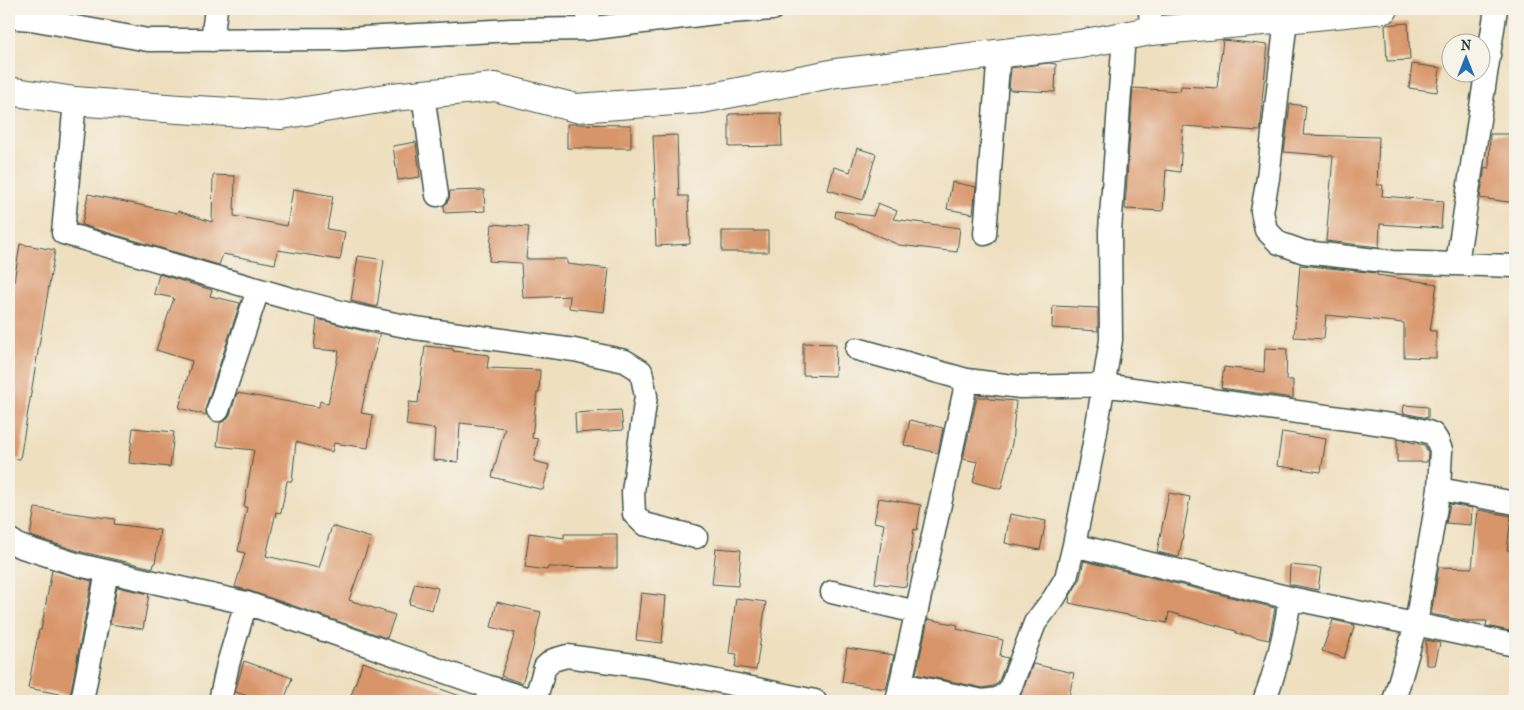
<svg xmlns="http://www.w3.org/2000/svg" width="1524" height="710" viewBox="0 0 1524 710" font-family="'IM FELL French Canon',serif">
  <rect width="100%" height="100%" fill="#f7f3e8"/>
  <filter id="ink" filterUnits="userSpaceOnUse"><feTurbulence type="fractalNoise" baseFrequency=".02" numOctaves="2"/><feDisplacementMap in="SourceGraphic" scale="10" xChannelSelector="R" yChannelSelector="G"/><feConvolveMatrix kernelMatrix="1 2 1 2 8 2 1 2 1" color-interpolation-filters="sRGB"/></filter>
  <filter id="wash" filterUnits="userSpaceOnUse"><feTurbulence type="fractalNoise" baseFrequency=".0096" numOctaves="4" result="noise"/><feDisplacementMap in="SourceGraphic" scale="20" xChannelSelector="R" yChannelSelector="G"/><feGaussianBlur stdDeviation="1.12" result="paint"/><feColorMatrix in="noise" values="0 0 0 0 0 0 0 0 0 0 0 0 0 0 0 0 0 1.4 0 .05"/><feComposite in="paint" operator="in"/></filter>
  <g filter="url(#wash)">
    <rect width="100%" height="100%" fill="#eedfbf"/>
    <g id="blocks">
      <path fill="#d9956b" d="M 1408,23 L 1410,60 L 1387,61 L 1385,25 Z
        M 1223,40 L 1268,45 L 1262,101 L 1263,101 L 1260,131 L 1183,126 L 1180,172 L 1166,170 L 1163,211 L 1125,209 L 1133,88 L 1180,91 L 1181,86 L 1217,88 Z
        M 1049,63 L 1056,64 L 1055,92 L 1009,90 L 1011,68 Z
        M 1412,64 L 1440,68 L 1437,92 L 1409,88 Z
        M 1290,104 L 1306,106 L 1303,135 L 1379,137 L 1377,185 L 1383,185 L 1382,196 L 1443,201 L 1441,228 L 1380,224 L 1379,247 L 1326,241 L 1333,156 L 1284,152 Z
        M 781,113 L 782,146 L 729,147 L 729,114 Z
        M 567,124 L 631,125 L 631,148 L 567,148 Z
        M 1490,134 L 1515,134 L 1515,203 L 1480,198 L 1485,167 L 1489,168 Z
        M 677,135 L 679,196 L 688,196 L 690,244 L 656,246 L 654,198 L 656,198 L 653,136 Z
        M 416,142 L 420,177 L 398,180 L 393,146 Z
        M 857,148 L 876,154 L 863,200 L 828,190 L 834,167 L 850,172 Z
        M 213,175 L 235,176 L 234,216 L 287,226 L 293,189 L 333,196 L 327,229 L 345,232 L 340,260 L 278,250 L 275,264 L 223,254 L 219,265 L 82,225 L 88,194 L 177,213 L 178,211 L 212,222 Z
        M 952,182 L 976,187 L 973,214 L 947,209 Z
        M 484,190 L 485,211 L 445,213 L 444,206 L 449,199 L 450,191 Z
        M 878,203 L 897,211 L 893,219 L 960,228 L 957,252 L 899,245 L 835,217 L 836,211 L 873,216 Z
        M 492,224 L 529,227 L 526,259 L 567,259 L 567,264 L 609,269 L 604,312 L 569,308 L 570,296 L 523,298 L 521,263 L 489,261 Z
        M 722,231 L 768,231 L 768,252 L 722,252 Z
        M 20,244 L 55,250 L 20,459 L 9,458 L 9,313 Z
        M 358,256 L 384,260 L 377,307 L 351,301 Z
        M 1300,265 L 1377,273 L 1377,275 L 1437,284 L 1430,331 L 1436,331 L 1436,358 L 1404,357 L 1404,323 L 1326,315 L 1324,339 L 1294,337 Z
        M 159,274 L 212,290 L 210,296 L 240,303 L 206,406 L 206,415 L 179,408 L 192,361 L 156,350 L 174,298 L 154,294 Z
        M 1053,306 L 1098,308 L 1098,331 L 1052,328 Z
        M 317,319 L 380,335 L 371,365 L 361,413 L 373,415 L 368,448 L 334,443 L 332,452 L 296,442 L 292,481 L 287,481 L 281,513 L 276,512 L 266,556 L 319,568 L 332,526 L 371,538 L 349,600 L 395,615 L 387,638 L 250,591 L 235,587 L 245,553 L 238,551 L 247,507 L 244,507 L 254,450 L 217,446 L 220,423 L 226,420 L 230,415 L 237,393 L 319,407 L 320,401 L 328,404 L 339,351 L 314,349 Z
        M 803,343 L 836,344 L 835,376 L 803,375 Z
        M 425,346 L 453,349 L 453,351 L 489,355 L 487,368 L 540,370 L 539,393 L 537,393 L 532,438 L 538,439 L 534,461 L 549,465 L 543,490 L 492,477 L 505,428 L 460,423 L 458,462 L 433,460 L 435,429 L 406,425 L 409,402 L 418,403 Z
        M 1265,348 L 1287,349 L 1286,380 L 1293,380 L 1293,398 L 1221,388 L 1224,367 L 1264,372 Z
        M 977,397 L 989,397 L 989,399 L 1016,401 L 1012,443 L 1001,489 L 973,482 L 978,462 L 963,459 Z
        M 1404,405 L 1428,407 L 1428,418 L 1403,413 Z
        M 621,410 L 623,430 L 576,433 L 575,413 Z
        M 910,420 L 943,428 L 938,453 L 904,445 Z
        M 133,428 L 174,432 L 170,467 L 129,463 Z
        M 1282,432 L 1326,439 L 1321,472 L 1277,466 Z
        M 1397,439 L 1424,445 L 1428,452 L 1427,462 L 1397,462 Z
        M 1169,493 L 1190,497 L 1179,557 L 1157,552 Z
        M 879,498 L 921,505 L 917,530 L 914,529 L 906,587 L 875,583 L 884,524 L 874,522 Z
        M 1450,504 L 1472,508 L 1471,525 L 1446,523 Z
        M 35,508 L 115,519 L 114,524 L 160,530 L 155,564 L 154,564 L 153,568 L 82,552 L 30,536 Z
        M 1478,510 L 1511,516 L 1507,550 L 1515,551 L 1515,632 L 1486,626 L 1487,621 L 1467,621 L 1431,614 L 1439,567 L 1472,568 Z
        M 1010,514 L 1046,521 L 1040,550 L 1005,543 Z
        M 529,533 L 564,538 L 564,534 L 617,534 L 617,568 L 548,567 L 547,570 L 525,567 Z
        M 716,548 L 741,550 L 738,586 L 712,584 Z
        M 1084,561 L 1275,608 L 1269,640 L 1236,633 L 1236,631 L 1169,612 L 1167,623 L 1069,603 L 1070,596 L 1079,581 Z
        M 1290,565 L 1321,568 L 1318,590 L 1289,584 Z
        M 52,570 L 92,581 L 70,696 L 28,688 L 39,630 L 41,630 Z
        M 415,583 L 438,588 L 432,610 L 409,604 Z
        M 117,587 L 149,594 L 143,629 L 110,624 Z
        M 641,593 L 666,596 L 662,643 L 636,640 Z
        M 736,598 L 766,602 L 756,670 L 735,667 L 737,654 L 729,653 Z
        M 497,602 L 541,612 L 532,652 L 522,683 L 501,676 L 515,633 L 491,627 Z
        M 928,619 L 958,625 L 957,629 L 1003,640 L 1000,656 L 1008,658 L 998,683 L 993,686 L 983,688 L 916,674 Z
        M 1333,620 L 1355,625 L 1344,658 L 1322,651 Z
        M 1426,640 L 1440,643 L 1435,665 L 1426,665 Z
        M 847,648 L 894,655 L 886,689 L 842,682 Z
        M 244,661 L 292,678 L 284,701 L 264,701 L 235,692 Z
        M 363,662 L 466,698 L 465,701 L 349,701 Z
        M 1033,664 L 1074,673 L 1068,701 L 1022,701 L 1023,697 L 1020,697 Z"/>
    </g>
  </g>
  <g filter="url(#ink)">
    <use href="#blocks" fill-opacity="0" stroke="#3e5549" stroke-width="1"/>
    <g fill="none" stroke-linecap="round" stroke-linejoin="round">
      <defs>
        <path id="minor" d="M 32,9 L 31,19 L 148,40 L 345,39 L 512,30 L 587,29 L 715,13 L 772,9
          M 1150,9 L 1151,31
          M 9,17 L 31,19
          M 1286,19 L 1268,178 L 1262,212 L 1266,230 L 1279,243 L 1304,252 L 1393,262 L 1515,266
          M 587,29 L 589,9
          M 1124,35 L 1110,231 L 1111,340 L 1093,449 L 1074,545 L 1290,598
          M 212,40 L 216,9
          M 423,94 L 437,195
          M 75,101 L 63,233 L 291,299 L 356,316 L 415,328 L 574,350 L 625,361 L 641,371 L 646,396 L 633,492 L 634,514 L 644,524 L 696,537
          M 985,234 L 999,53
          M 1457,263 L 1496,9
          M 857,349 L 967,380 L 1020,387 L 1104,385 L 1412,428 L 1425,431 L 1433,434 L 1437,440 L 1441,450 L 1439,489 L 1416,624 L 1394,701
          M 218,410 L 258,290
          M 1439,489 L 1515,503
          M 9,539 L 19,546 L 79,565 L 246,603
          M 832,592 L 916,612
          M 901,684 L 983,701 L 998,699 L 1009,691 L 1035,623 L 1054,598 L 1066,578 L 1074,545
          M 486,686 L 535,701
          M 82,701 L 107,572
          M 220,701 L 228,664 L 246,603 L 486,686 L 491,701
          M 535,701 L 545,667 L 553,660 L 567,656 L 648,667 L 815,701
          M 897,701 L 967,380
          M 1264,701 C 1277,668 1285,633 1290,598 L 1515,645"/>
        <path id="tertiary" d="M 9,91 L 75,101 L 179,109 L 281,115 L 392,97 L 495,87 L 576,108 L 702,99 L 836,73 L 1080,44 L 1151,31 L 1286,19 L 1384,9"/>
      </defs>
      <use href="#minor" stroke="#3e5549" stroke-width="25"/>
      <use href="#tertiary" stroke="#3e5549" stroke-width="30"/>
      <use href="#minor" stroke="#fff" stroke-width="22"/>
      <use href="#tertiary" stroke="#fff" stroke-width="28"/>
    </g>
  </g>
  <rect width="1524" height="710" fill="none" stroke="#f7f3e8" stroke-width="30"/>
  <g transform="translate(1466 58)"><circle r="24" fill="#f7f3e8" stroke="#a1aaa0"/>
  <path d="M0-4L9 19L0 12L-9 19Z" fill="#1f6fb2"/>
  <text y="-8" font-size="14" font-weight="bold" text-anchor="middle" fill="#1f3d34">N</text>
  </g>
</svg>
